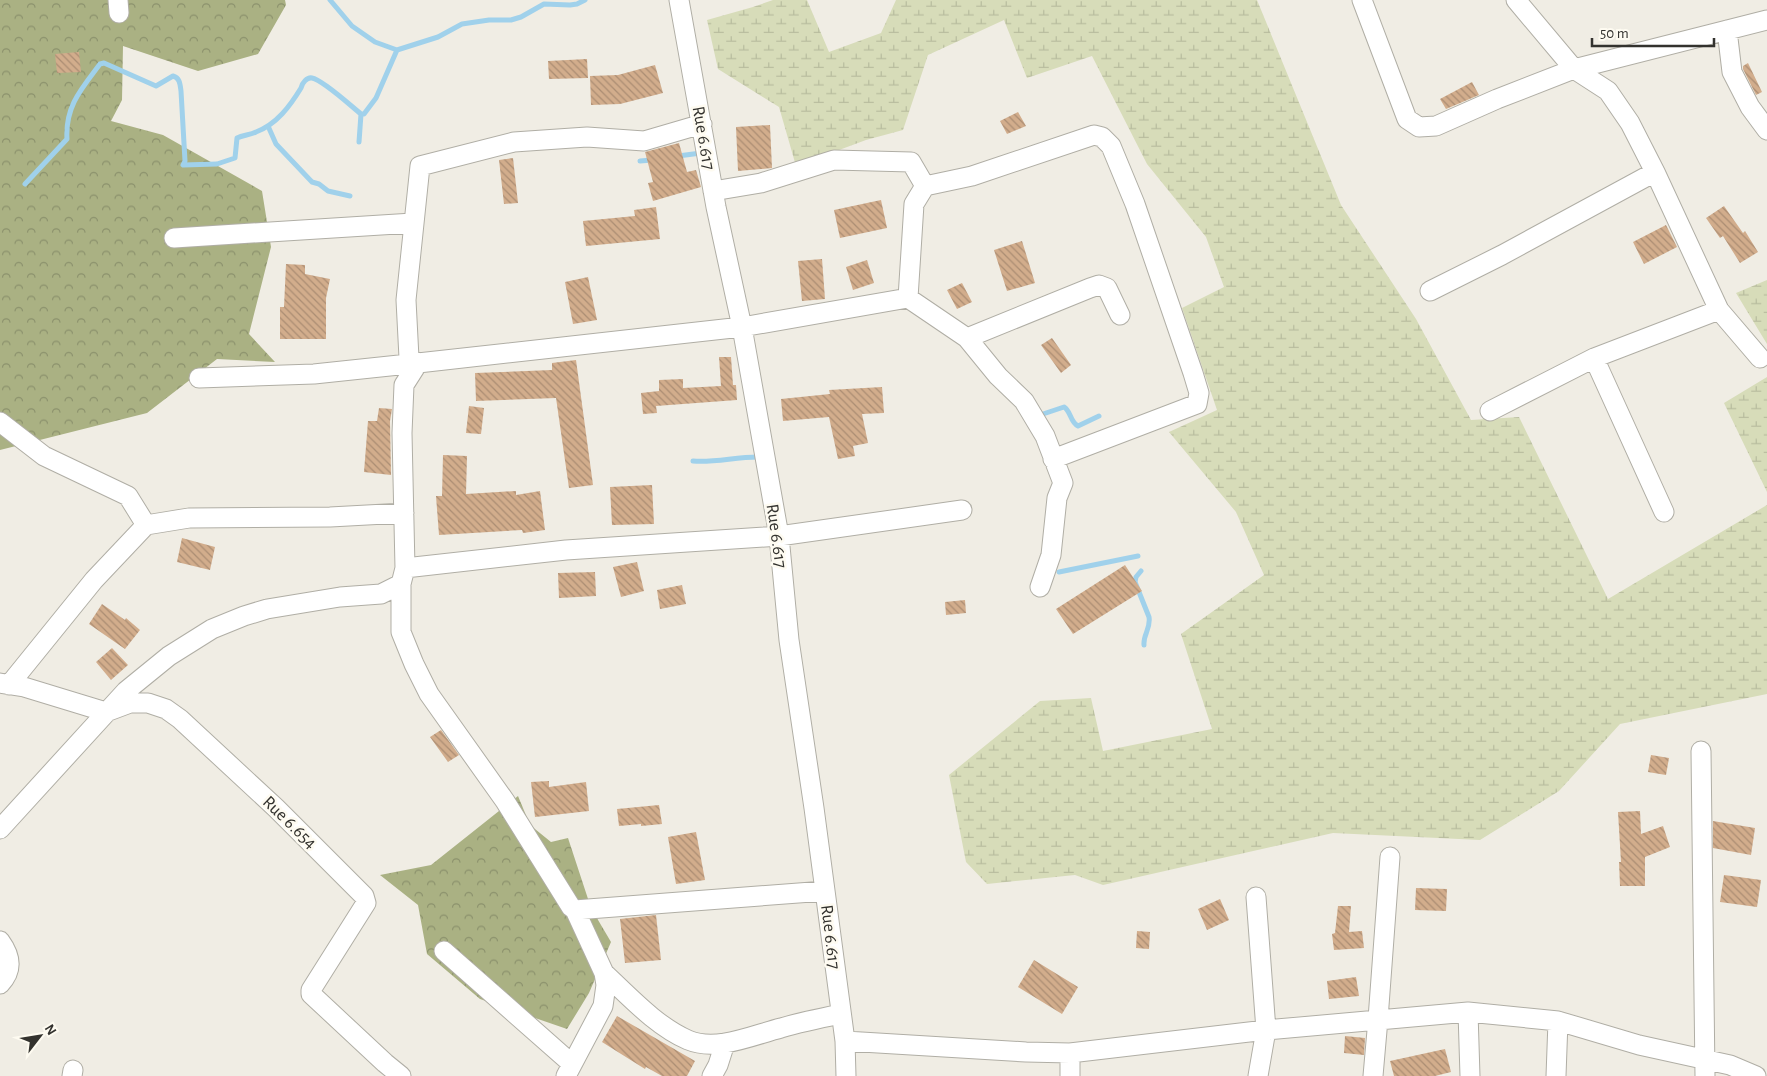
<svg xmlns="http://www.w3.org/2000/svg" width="1767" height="1076" viewBox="0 0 1767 1076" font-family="'Alegreya Sans',sans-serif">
  <defs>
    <pattern id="forest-crowns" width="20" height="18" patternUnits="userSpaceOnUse" patternTransform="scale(1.25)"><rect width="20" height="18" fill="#aab183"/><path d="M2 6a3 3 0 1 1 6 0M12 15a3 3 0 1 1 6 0" fill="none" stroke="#8b916c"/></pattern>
    <pattern id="wetland-marsh" width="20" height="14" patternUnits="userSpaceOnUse" patternTransform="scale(1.25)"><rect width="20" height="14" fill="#d7dcb9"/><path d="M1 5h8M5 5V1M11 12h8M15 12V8" fill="none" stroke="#b9bd9f"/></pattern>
    <pattern id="building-back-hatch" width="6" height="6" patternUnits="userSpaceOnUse" patternTransform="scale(1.25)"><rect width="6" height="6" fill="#d2ad8c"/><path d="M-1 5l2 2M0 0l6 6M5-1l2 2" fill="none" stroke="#ab8d73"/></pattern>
  </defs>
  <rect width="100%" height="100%" fill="#f0ede4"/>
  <path fill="url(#forest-crowns)" d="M 0,0 L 285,0 L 286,5 L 258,54 L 198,71 L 123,46 L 122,100 L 111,121 L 163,135 L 262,191 L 271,247 L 249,334 L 275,362 L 217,359 L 147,413 L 0,450 Z
    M 518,796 L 530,825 L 551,842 L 568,838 L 591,908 L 611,942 L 589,993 L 567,1029 L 480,999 L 427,954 L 418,905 L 380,875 L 431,865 Z"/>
  <path fill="url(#wetland-marsh)" d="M 773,0 L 807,0 L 829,52 L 881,33 L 896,0 L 1257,0 L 1341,205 L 1416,319 L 1471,420 L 1519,417 L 1608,599 L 1767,505 L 1767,694 L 1620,724 L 1559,791 L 1480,840 L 1333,833 L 1103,885 L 1075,875 L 987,884 L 966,862 L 949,775 L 1040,701 L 1091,698 L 1103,751 L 1212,729 L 1181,634 L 1264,575 L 1236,512 L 1169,432 L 1217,410 L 1182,308 L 1224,287 L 1206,237 L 1147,164 L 1092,56 L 1027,78 L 1004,20 L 928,55 L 903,130 L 866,140 L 796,166 L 779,107 L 718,69 L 707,20 L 753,7 Z
    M 1767,280 L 1767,344 L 1736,293 Z
    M 1767,377 L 1767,492 L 1724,403 Z"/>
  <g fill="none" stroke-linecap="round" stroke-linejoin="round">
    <path stroke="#a0d1eb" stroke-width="5" d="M 330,0 L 352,26 L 375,42 L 397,50 L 438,37 L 462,24 L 489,20 L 511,20 L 521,17 L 544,4 L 570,5 L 577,4 L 585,0
      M 361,114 L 364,114 L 376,98 L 397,50
      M 268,126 L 276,144 L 312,182 L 319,184 L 328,191 L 350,196
      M 359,142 L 361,114
      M 678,156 L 701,153
      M 640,161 L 652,160
      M 25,184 L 67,139 C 65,106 82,88 100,64 L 104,63 L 156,86 L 173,76 C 180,78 180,84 181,91 L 185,161 L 183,165 L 217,164 L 235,158 L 237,138 C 243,135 250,135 256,132 C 277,124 290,106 301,88 C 302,83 307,77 312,78 C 323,80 351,106 361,114
      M 1037,416 L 1064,407 C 1071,411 1070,422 1078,426 L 1099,416
      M 693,461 C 716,463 738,456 762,457
      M 1141,571 L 1136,577 L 1135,582 L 1149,617 C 1151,629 1143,634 1144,645
      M 1059,572 L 1138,556"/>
  </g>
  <path fill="url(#building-back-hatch)" d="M 79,52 L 81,72 L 57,73 L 55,54 Z
    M 587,59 L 588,78 L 549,79 L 548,61 Z
    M 1748,63 L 1762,92 L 1756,95 L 1743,69 L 1743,66 Z
    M 655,65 L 663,93 L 620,104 L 591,105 L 590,76 L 618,75 Z
    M 1472,82 L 1479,95 L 1446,109 L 1440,99 Z
    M 1018,112 L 1026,126 L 1007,134 L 1000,121 Z
    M 770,125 L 772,168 L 738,171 L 736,127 Z
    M 679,143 L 687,172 L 696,170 L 701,187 L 653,201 L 648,183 L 653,182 L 645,152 Z
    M 513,158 L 518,203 L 504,204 L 499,160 Z
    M 881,200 L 887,228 L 840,238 L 834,210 Z
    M 1724,206 L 1743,233 L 1745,231 L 1758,252 L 1740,263 L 1723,236 L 1720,238 L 1706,218 Z
    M 656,207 L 660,239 L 586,246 L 583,221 L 635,216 L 634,210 Z
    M 1666,225 L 1677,247 L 1644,264 L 1633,242 Z
    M 1022,241 L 1035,283 L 1007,291 L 994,250 Z
    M 822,259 L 825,299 L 802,301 L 798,261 Z
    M 867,260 L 874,283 L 853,290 L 846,267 Z
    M 286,264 L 305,265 L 305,274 L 330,279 L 326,298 L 326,339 L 280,339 L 280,307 L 284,307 Z
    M 588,277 L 597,320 L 573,324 L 565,282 Z
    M 962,283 L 972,302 L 957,309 L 947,290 Z
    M 1052,338 L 1071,365 L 1061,373 L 1041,345 Z
    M 719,357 L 731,357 L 733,385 L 736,385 L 737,400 L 656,406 L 657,413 L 643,414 L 641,393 L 659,391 L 659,380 L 683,379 L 683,388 L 721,386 Z
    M 576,360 L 593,485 L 569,488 L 556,398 L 476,401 L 475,373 L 552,370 L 552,363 Z
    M 882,387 L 884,413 L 862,414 L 868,443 L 853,446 L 855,456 L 838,459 L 829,417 L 783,421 L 781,399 L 830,394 L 829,390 Z
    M 469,406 L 484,408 L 481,434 L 466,433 Z
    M 379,408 L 392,409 L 390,421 L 391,475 L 364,472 L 368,421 L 377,421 Z
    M 443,455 L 467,456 L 466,494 L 516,491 L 516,495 L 540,491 L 545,530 L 523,533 L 522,530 L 439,535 L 436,496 L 442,496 Z
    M 652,485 L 654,524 L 612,525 L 610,487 Z
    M 182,538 L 215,547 L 210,570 L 177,562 Z
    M 637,562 L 644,591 L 621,597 L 613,567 Z
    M 1125,565 L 1142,591 L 1073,634 L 1056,609 Z
    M 595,572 L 596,596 L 559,598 L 558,573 Z
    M 682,585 L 686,604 L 660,609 L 657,590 Z
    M 965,600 L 966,613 L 946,615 L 945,602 Z
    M 102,604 L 125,620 L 126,618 L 140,630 L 125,649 L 89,624 Z
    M 112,648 L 128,665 L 111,680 L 96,662 Z
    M 441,730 L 459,755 L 448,762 L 430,737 Z
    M 1651,755 L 1669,758 L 1666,775 L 1648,772 Z
    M 549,781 L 549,787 L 586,782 L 589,811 L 535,817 L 531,782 Z
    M 659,805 L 662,824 L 641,826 L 641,824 L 619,826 L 617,809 Z
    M 1640,811 L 1641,834 L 1663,826 L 1670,847 L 1645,857 L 1645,886 L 1620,886 L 1619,862 L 1621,862 L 1618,812 Z
    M 1713,821 L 1755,828 L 1751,855 L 1713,848 Z
    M 696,832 L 705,880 L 676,884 L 668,837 Z
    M 1724,875 L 1761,880 L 1757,907 L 1720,902 Z
    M 1416,888 L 1447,889 L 1446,911 L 1415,910 Z
    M 1220,899 L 1229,920 L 1207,930 L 1198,909 Z
    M 1338,906 L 1351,906 L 1349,932 L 1362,931 L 1364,948 L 1334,950 L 1332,934 L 1335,933 Z
    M 656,915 L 661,960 L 625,963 L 620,919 Z
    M 1137,931 L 1150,932 L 1149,949 L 1136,948 Z
    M 1034,960 L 1078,987 L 1062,1014 L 1018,987 Z
    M 1356,977 L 1359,996 L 1329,999 L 1327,981 Z
    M 617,1016 L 695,1061 L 687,1076 L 662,1076 L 646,1067 L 645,1069 L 602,1042 Z
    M 1345,1036 L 1365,1038 L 1364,1055 L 1344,1053 Z
    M 1445,1049 L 1451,1072 L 1435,1076 L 1394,1076 L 1390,1061 Z"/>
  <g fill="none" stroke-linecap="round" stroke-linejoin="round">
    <defs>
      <path id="minor" d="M 118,0 L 119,13
        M 679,0 L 716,207 L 742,327 L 779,536 L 789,640 L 814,808 L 845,1041 L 846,1076
        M 1362,0 L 1407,119 L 1419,127 L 1436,126 L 1497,99 L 1574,69 L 1767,20
        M 1516,0 L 1574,69 L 1608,91 L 1630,123 L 1655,172 L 1719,310 L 1760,358
        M 1727,30 L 1732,72 L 1750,107 L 1767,130
        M 713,191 L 761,183 L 834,160 L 911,162 L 925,186 L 972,176 L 1094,135 L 1102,137 L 1111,146 L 1135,204 L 1193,373 L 1199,393 L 1197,404 L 1053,459
        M 174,238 L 413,223
        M 1430,291 L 1502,255 L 1655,172
        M 908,298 L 914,204 L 925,186
        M 967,338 L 1090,288 L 1099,285 L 1107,288 L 1120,315
        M 1594,358 L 1664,512
        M 418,363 L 409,358 L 406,300 L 420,166 L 514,142 L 587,137 L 644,141 L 702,124
        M 199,378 L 314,374 L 418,363
        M 1490,411 L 1594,358 L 1719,310
        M 0,422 L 44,456 L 128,496 L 146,525
        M 405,568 L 566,550 L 779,536 L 962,510
        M 401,584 L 401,632 L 414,664 L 429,694 L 505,801 L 571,907 L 575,910 L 825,891
        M 0,683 L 24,687 L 106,712 L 130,703 L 148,703 L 166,709 L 180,719 L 276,808 L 364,896 L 366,903 L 311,990 L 311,994 L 385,1063 L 401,1076
        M 9,685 L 94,580 L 146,525 L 189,518 L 330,517 L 404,513
        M 1701,751 L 1705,1076
        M 0,829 L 126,691 L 169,656 L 212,629 L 244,616 L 267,609 L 340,597 L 381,594 L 401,584 L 405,568 L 402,433 L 404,385 L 418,363 L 742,327 L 908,298 L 967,338 L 998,376 L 1024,401 L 1045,436 L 1063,483 L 1057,498 L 1051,555 L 1040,587
        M 1256,897 L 1266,1030 L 1258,1076
        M 0,941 C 11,956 13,970 0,984
        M 444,951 L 572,1064
        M 604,973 C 630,997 656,1026 688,1040 C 717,1052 753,1035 781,1028 C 801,1022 821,1018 841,1014
        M 1468,1012 L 1470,1076
        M 845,1041 L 1026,1052 L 1070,1053 L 1266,1030 L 1468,1012 L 1558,1021 L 1639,1045 L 1730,1065 L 1756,1076
        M 1070,1053 L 1070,1076
        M 72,1076 L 73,1070
        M 566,1076 L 603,1006 L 606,985 L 604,973 L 575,910
        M 712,1076 L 718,1065 L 725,1043
        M 1373,1076 L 1378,1019 L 1390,857
        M 1556,1076 L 1558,1021"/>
    </defs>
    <use href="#minor" stroke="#b0aea5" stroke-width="21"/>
    <use href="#minor" stroke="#fff" stroke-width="19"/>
  </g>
  <g text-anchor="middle" stroke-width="5" stroke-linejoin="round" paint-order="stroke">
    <g font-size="18" fill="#33322e" stroke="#fefbf1">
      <text transform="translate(704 138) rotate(80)" y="6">Rue 6.617</text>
      <text transform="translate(777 536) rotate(82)" y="6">Rue 6.617</text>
      <text transform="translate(290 822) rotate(44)" y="6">Rue 6.654</text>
      <text transform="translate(831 937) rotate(83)" y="6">Rue 6.617</text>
    </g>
  </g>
  <g transform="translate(40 1036) rotate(59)" stroke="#fefbf1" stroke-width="4" paint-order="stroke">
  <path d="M0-4L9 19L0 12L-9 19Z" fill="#33322e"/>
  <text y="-8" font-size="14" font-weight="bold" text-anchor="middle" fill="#33322e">N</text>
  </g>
  <path d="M1592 38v8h122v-8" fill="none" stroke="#33322e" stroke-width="2.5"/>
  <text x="1600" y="38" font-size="15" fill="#33322e" stroke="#fefbf1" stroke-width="4" paint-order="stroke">50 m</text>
</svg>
